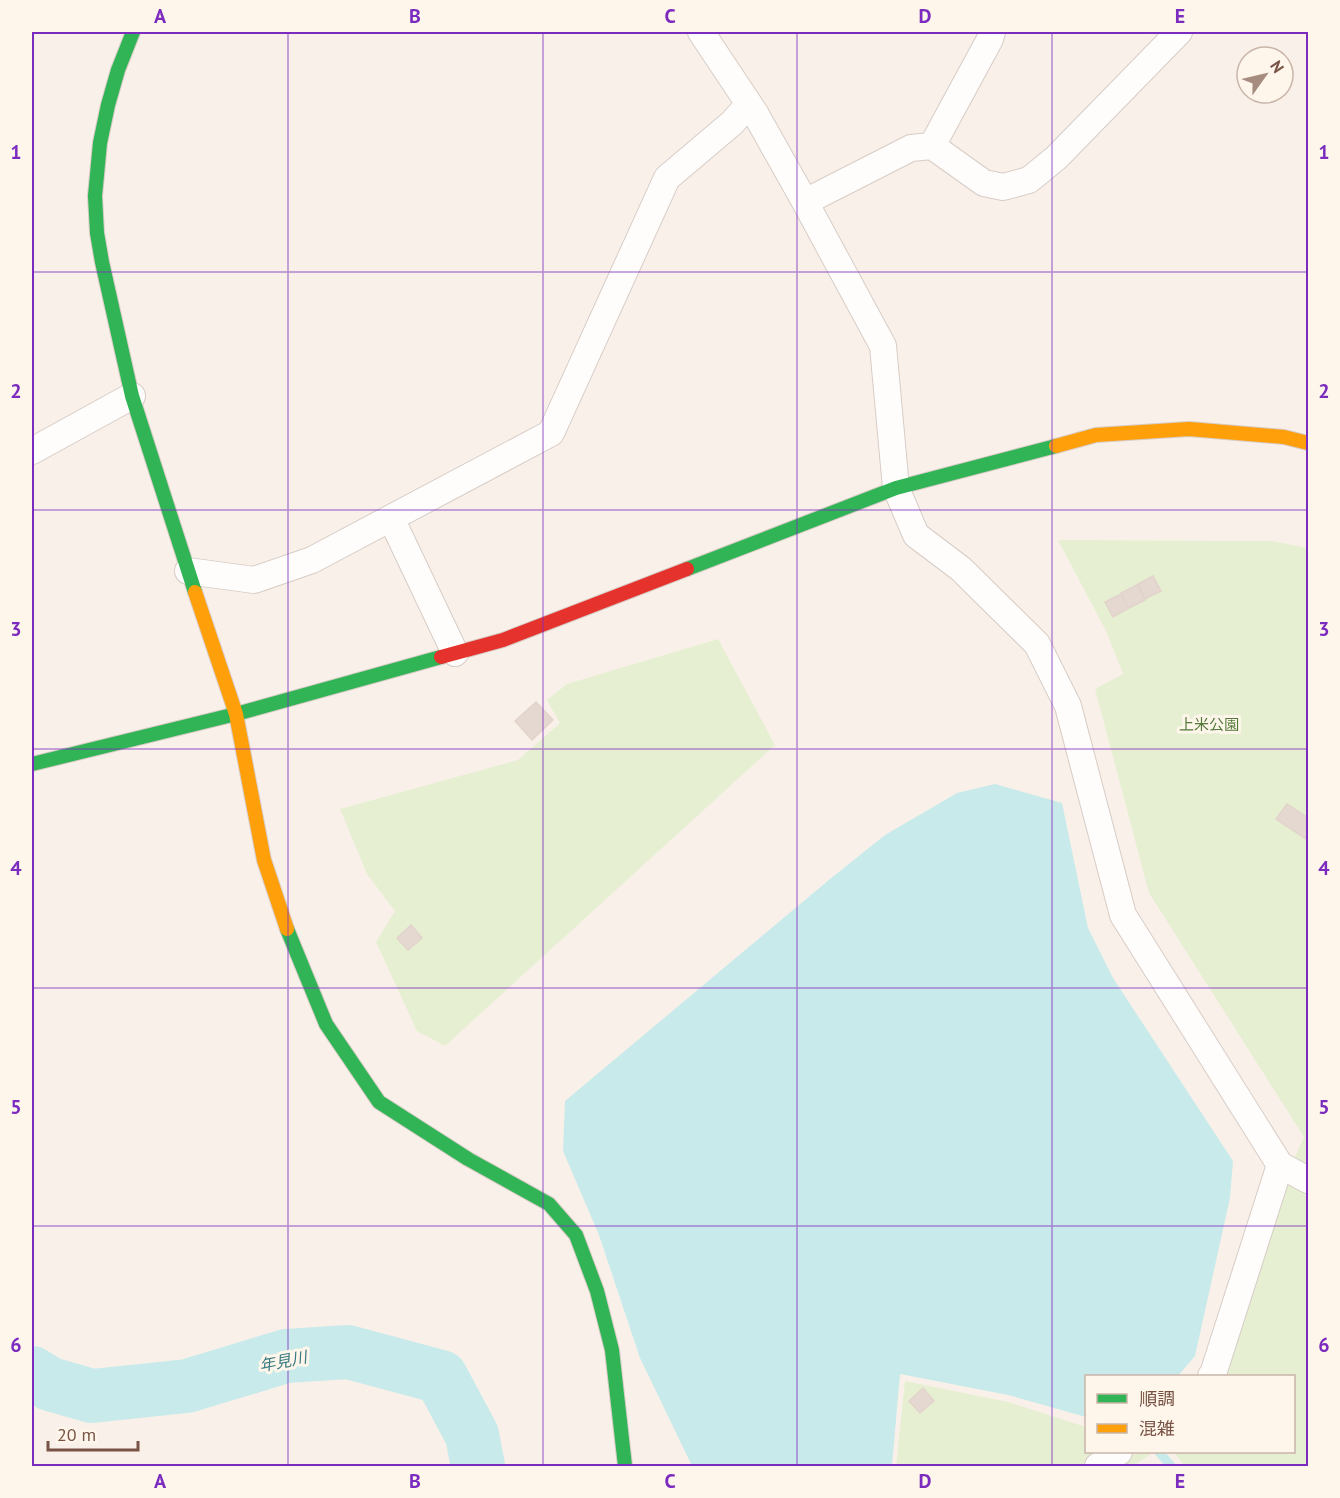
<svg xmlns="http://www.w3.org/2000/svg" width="1340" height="1498" viewBox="0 0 1340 1498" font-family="'PT Sans','Noto Sans JP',sans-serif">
  <rect width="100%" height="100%" fill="#f9f1e9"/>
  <path fill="#e6efd2" d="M 1058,540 L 1272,541 L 1308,548 L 1308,1466 L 1185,1466 L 1173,1452 L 1294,1452 L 1294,1376 L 1217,1376 L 1276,1198 L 1304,1137 L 1149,893 L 1095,689 L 1123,674 L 1107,633 Z
    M 718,639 L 775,745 L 445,1046 L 417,1031 L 376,942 L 395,911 L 367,874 L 340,809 L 518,760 L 560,723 L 547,700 L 567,684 Z
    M 905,1381 L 1008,1402 L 1086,1427 L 1086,1452 L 1154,1452 L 1133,1466 L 896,1466 Z"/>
  <path fill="#c9eaea" d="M 995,784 L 1062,803 L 1088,928 L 1113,978 L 1233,1161 L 1230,1198 L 1195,1356 L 1178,1376 L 1086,1376 L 1086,1417 L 1008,1395 L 900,1374 L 892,1466 L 692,1466 L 640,1358 L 599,1235 L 563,1151 L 565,1101 L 830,879 L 885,835 L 957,793 Z"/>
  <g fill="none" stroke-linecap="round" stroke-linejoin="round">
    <path stroke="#c9eaea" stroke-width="9" d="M 1159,1452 L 1171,1466"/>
    <path stroke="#c9eaea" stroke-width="54" d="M 32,1373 L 50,1384 L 92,1396 L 187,1386 L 286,1356 L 348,1352 L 441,1377 L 472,1435 L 478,1466"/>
  </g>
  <path fill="#e5d8d0" stroke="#e2d3cb" stroke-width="1.5" d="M 1153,576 L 1161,591 L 1145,599 L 1138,584 Z
    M 1137,585 L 1145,600 L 1129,608 L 1121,593 Z
    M 1121,594 L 1129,608 L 1113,617 L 1105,602 Z
    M 536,702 L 553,720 L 532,740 L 515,721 Z
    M 1287,804 L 1308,818 L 1308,835 L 1306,839 L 1276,819 Z
    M 411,925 L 422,938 L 408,950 L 397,938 Z
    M 923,1388 L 934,1401 L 920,1413 L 909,1401 Z"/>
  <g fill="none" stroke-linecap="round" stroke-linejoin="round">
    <defs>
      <path id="street" d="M 701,32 L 755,113 L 805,202 L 883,346 L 896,488 L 916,535 L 961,569 L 1037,644 L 1068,706 L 1123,915 L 1280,1165 L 1308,1180
        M 932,146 L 990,39 L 992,32
        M 805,202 L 911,148 L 932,146 L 984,183 L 1003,187 L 1029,180 L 1056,158 L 1179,32
        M 32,451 L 132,396
        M 391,518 L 455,653
        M 188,571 L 254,580 L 312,560 L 551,433 L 667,178 L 732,123 L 749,104
        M 1211,1376 L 1213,1374 L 1280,1165
        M 1098,1466 L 1119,1452"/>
      <path id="fast" d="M 133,32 L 118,70 L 108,105 L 100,143 L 95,196 L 97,233 L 102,262 L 132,396 L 195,592
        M 687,569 L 896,488 L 1056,446
        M 32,764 L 236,714 L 441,657
        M 287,929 L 326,1024 L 379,1102 L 468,1159 L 549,1204 L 576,1235 L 597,1291 L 612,1350 L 625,1466"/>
      <path id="slow" d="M 1056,446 L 1096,435 L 1189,429 L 1284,437 L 1308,443
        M 195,592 L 236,714 L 264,860 L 287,929"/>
      <path id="jam" d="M 441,657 L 503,640 L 687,569"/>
    </defs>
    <use href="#street" stroke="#d7ccc6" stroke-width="28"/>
    <use href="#fast" stroke="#d8ccc6" stroke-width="16"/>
    <use href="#slow" stroke="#d8ccc6" stroke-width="16"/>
    <use href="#jam" stroke="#d8ccc6" stroke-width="16"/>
    <use href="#street" stroke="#fefdfc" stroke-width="26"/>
    <use href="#fast" stroke="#30b455" stroke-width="14"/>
    <use href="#slow" stroke="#ff9f0a" stroke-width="14"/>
    <use href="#jam" stroke="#e5322d" stroke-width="14"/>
  </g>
  <path fill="none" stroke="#7b2cbf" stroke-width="1.5" stroke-opacity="0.55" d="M 288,32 L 288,1466M 543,32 L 543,1466M 797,32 L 797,1466M 1052,32 L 1052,1466M 32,272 L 1308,272M 32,510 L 1308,510M 32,749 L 1308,749M 32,988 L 1308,988M 32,1226 L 1308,1226"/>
  <g text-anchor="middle" stroke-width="6" stroke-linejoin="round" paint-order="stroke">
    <g font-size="15" fill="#527a3a" stroke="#fff6eb">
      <text x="1209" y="730">上米公園</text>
    </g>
    <g font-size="16" font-style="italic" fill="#387a81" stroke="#fff6eb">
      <text transform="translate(283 1361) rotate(-11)" y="6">年見川</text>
    </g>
  </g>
  <rect width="1340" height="1498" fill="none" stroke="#fff6eb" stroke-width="66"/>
  <rect x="1085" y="1375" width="210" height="78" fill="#fff6eb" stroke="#c9b5a9" stroke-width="1.5"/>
  <rect x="1097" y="1394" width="30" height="9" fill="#30b455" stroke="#c9b5a9" stroke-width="1.5"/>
  <text x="1139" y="1405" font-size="18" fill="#795446">順調</text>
  <rect x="1097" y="1424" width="30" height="9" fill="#ff9f0a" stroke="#c9b5a9" stroke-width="1.5"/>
  <text x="1139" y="1435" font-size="18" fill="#795446">混雑</text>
  <g transform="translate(1265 75) rotate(56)"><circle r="28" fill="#fff6eb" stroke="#c9b5a9" stroke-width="1.5"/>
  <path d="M0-4.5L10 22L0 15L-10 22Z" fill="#a68b7f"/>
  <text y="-9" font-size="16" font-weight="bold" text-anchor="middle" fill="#795446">N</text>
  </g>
  <path d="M48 1441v9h90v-9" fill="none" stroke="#795446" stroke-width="3"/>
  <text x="57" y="1441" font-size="18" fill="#795446" stroke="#fff6eb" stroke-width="4.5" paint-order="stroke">20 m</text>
  <rect x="33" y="33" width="1274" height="1432" fill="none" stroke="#7b2cbf" stroke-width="2"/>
  <g font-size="20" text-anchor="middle" font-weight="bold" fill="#7b2cbf">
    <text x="160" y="23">A</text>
    <text x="415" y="23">B</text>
    <text x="670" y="23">C</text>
    <text x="925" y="23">D</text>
    <text x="1180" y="23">E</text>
    <text x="16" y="159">1</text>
    <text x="1324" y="159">1</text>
    <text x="16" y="398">2</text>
    <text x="1324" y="398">2</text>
    <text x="16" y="636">3</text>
    <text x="1324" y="636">3</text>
    <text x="16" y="875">4</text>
    <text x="1324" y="875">4</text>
    <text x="16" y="1114">5</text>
    <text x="1324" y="1114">5</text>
    <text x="16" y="1352">6</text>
    <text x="1324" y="1352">6</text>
    <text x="160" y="1488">A</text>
    <text x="415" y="1488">B</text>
    <text x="670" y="1488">C</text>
    <text x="925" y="1488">D</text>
    <text x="1180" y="1488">E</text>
  </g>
</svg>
